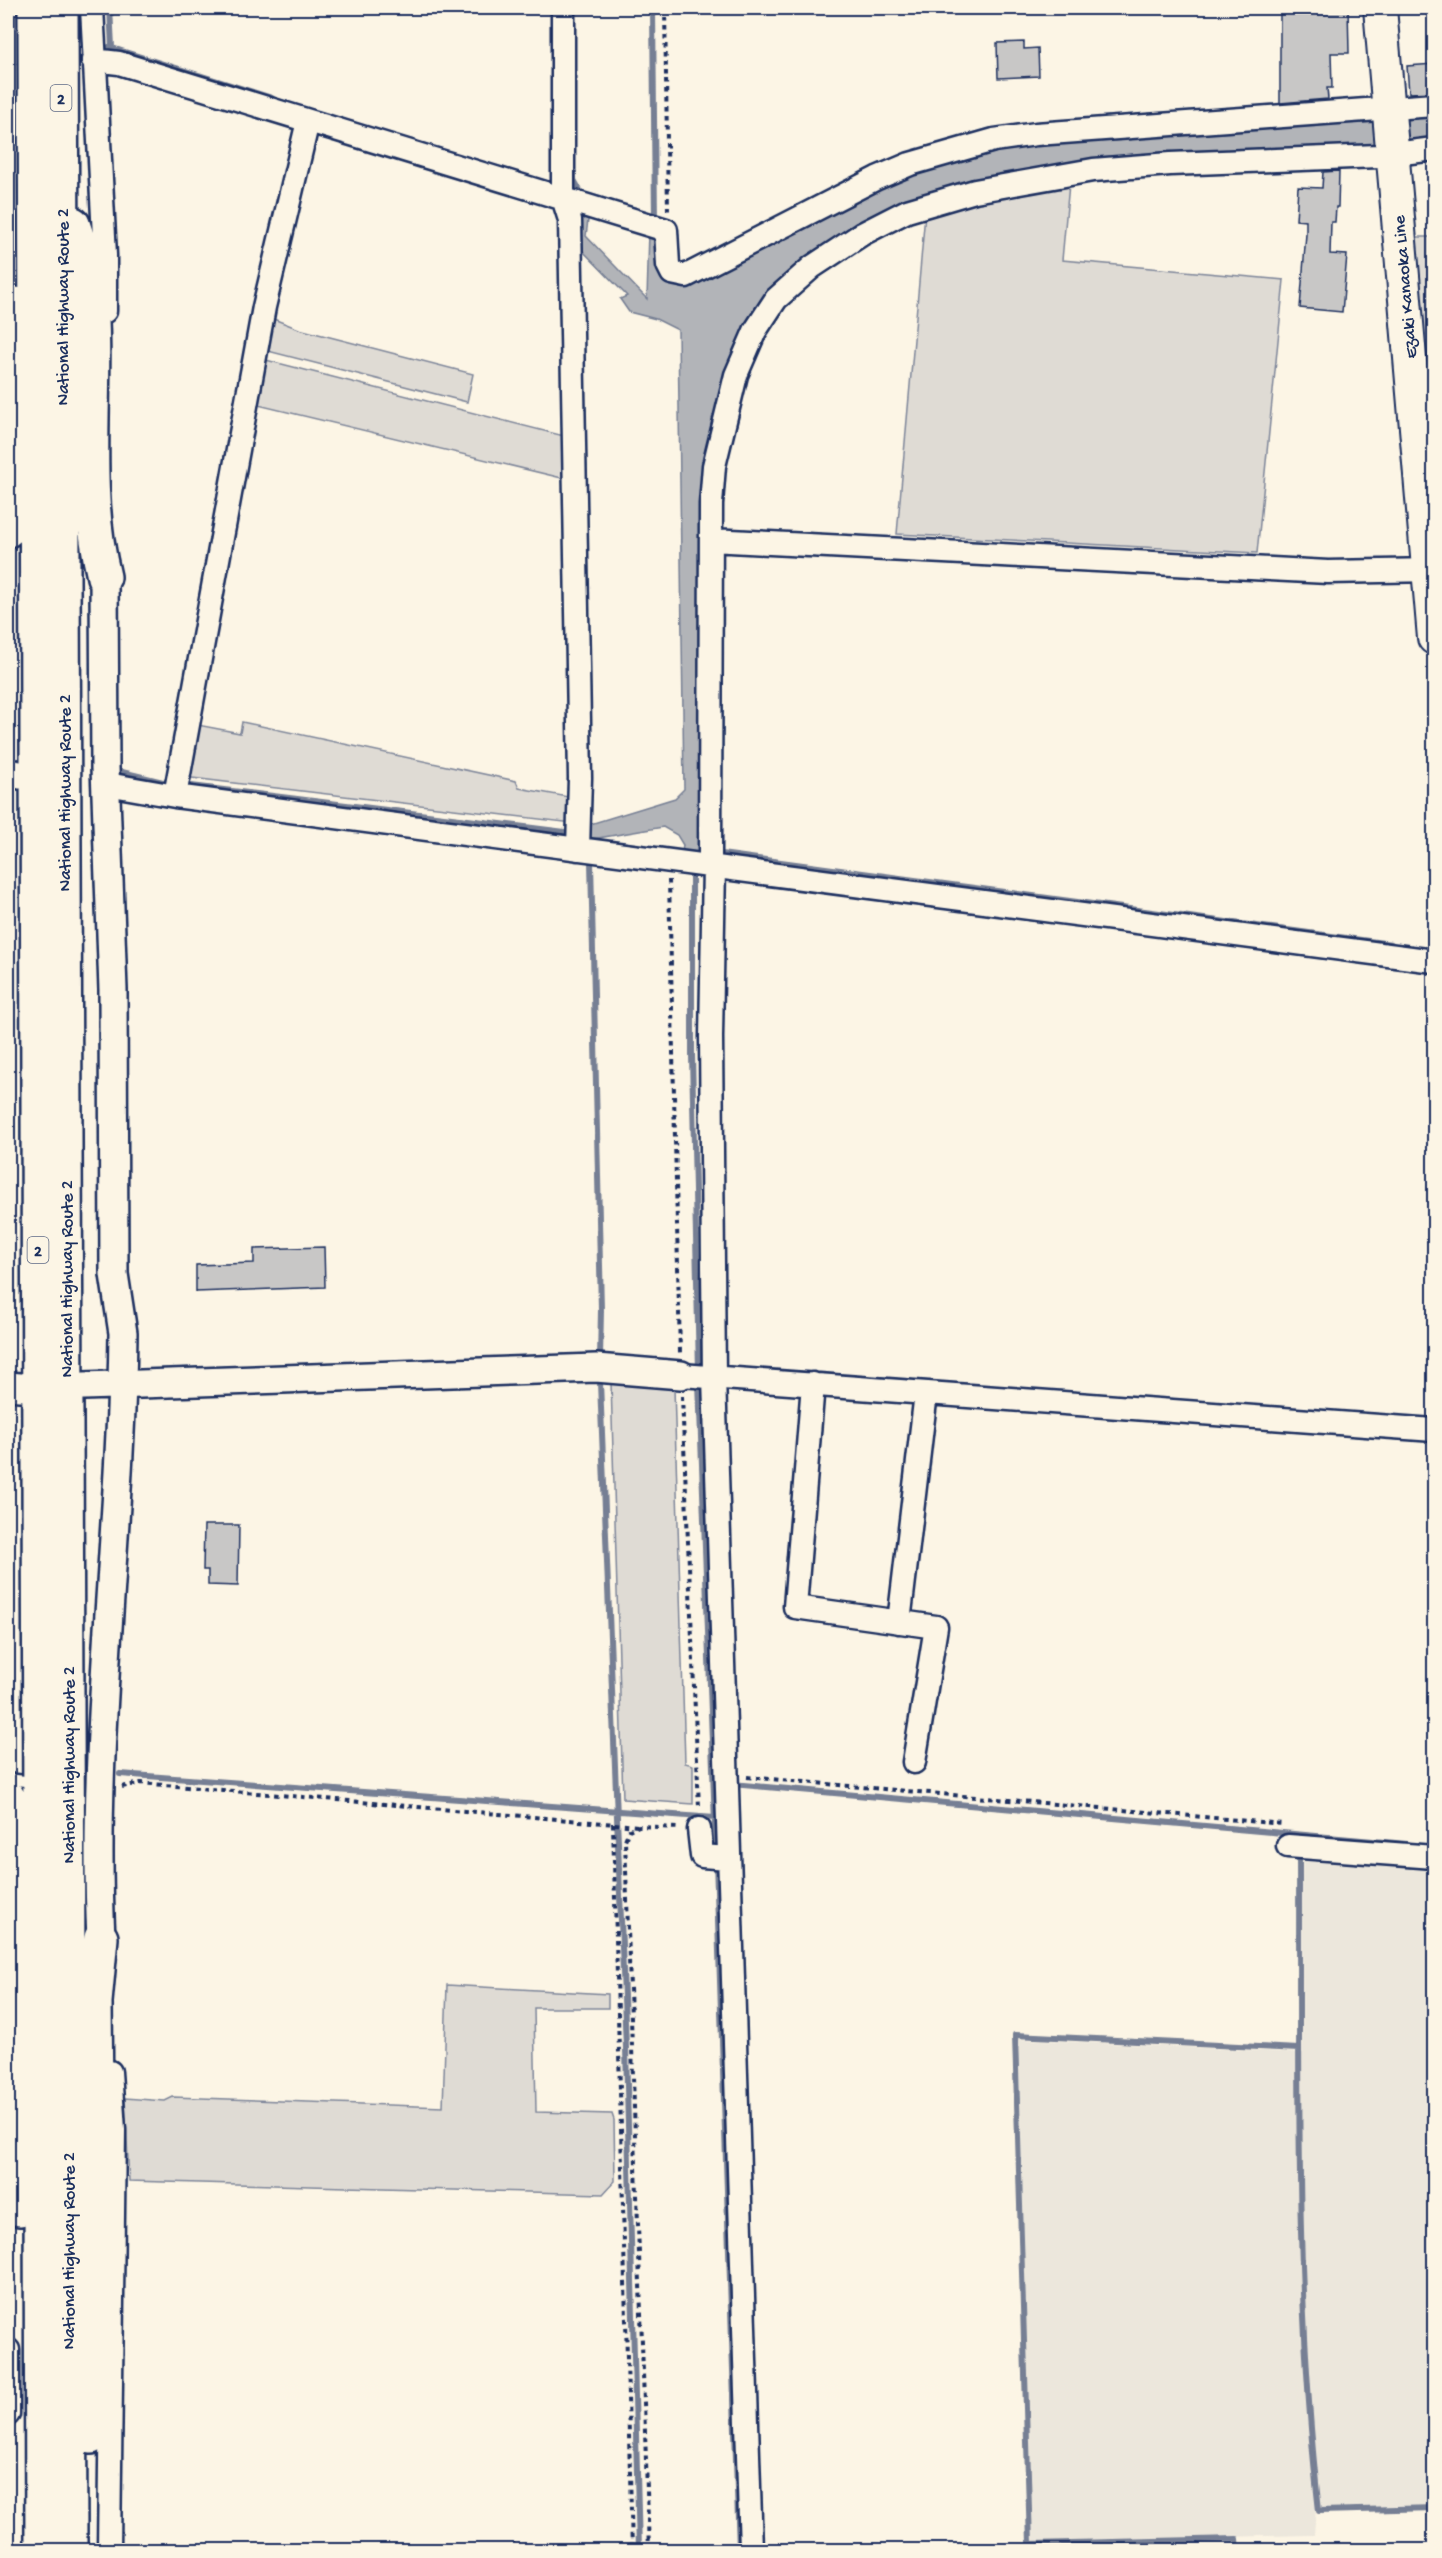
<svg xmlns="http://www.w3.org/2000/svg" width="1442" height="2558" viewBox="0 0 1442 2558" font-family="'Gochi Hand',sans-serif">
  <rect width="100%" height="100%" fill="#fcf5e5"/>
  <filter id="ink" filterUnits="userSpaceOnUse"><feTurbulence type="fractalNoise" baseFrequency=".0167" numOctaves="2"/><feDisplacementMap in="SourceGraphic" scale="12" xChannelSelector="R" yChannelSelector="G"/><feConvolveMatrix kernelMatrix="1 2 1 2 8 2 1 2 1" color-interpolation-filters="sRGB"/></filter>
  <g filter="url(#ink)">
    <path fill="#ece7dc" d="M 1303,1852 L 1434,1863 L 1434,2505 L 1316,2508 L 1314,2535 L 1032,2541 L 1018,2039 L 1303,2053 Z"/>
    <path fill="#dfdbd4" stroke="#7d8599" stroke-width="1.5" d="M 1069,184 L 1062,260 L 1284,280 L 1257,553 L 897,534 L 925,214 L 961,200 Z
      M 1416,237 L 1434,237 L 1434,359 L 1426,358 Z
      M 271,318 L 299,329 L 473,374 L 467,402 L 264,350 Z
      M 262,359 L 568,437 L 566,479 L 254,404 Z
      M 242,722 L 516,781 L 519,788 L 574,798 L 573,823 L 192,778 L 188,771 L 198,725 L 240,733 Z
      M 611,1382 L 674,1388 L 685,1763 L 693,1765 L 693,1804 L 623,1799 Z
      M 447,1985 L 608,1994 L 608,2008 L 534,2008 L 536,2112 L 612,2114 L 614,2120 L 615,2181 L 603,2194 L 129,2181 L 125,2098 L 165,2101 L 173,2097 L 443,2107 Z"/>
    <path fill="#b2b4b8" stroke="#767f94" stroke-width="1.5" d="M 1434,113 L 1434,140 L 968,183 L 798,266 L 716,428 L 705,855 L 682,853 L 683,845 L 677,835 L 663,827 L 586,840 L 587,825 L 675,798 L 684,789 L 678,330 L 656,319 L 629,312 L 620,299 L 627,296 L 576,244 L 578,209 L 589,212 L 586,236 L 647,299 L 649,231 L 657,230 L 662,274 L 763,247 L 795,233 L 876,187 L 991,147 Z"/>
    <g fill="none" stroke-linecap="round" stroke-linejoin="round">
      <path stroke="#767f94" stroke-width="6" d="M 110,8 L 112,47
        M 653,8 L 655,223
        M 109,47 L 272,98
        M 574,173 L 574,180 L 583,196
        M 122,772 L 167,783 L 573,833
        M 714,853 L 1391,944
        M 591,861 L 601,1310 L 600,1359
        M 692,869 L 692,1055 L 699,1372
        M 600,1382 L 626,2048 L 639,2550
        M 699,1382 L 716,1851
        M 120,1774 L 715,1818
        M 732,1784 L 1407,1844
        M 1299,1851 C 1300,2071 1294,2292 1319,2511 L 1434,2508
        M 716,1861 L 739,2550
        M 1238,2550 L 1237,2539 L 1030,2544 L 1015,2035 L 1299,2049"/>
    </g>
    <path fill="#c8c7c6" stroke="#1b2f5e" stroke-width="1.5" d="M 1280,8 L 1348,8 L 1349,53 L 1331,53 L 1332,88 L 1327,88 L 1328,99 L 1280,103 Z
      M 1024,42 L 1024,49 L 1038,48 L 1039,76 L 998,78 L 997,43 Z
      M 1434,64 L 1434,92 L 1409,93 L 1407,66 Z
      M 1339,171 L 1338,207 L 1336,207 L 1335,222 L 1331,222 L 1330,254 L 1347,255 L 1342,312 L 1300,308 L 1306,234 L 1306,221 L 1296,220 L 1298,187 L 1322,188 L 1323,172 Z
      M 324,1247 L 325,1287 L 196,1292 L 196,1265 L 254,1263 L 254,1249 Z
      M 204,1525 L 239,1525 L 238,1586 L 208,1585 L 208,1570 L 203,1570 Z"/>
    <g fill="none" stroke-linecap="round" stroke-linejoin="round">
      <defs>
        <path id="service" d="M 8,1779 L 25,1781"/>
        <path id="minor" d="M 92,8 L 105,255 L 105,311
          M 563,8 L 563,198 L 570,220 L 580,778 L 578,849
          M 93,60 L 119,63 L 666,230 L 668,265 L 672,273 L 686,276 L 877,178 L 910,164 L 994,140 L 1036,134 L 1434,105
          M 711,540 L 1328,572 L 1434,570
          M 107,784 L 175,796 L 1434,961
          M 175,796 L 264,307 L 308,121
          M 710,864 L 711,504 L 714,466 L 736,375 L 755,331 L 776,299 L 812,267 L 862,234 L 907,211 L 975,191 L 1093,170 L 1170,164 L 1379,156 L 1434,149
          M 714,865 L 711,1037 L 714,1377 L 751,2550
          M 681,1375 L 1434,1430
          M 813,1384 L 795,1607 L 936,1627 L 914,1762
          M 899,1622 L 926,1393
          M 699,1829 L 702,1856 L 728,1858
          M 1288,1846 L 1434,1857
          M 8,2350 L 8,2414
          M 109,2550 L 114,2130 L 110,2072"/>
        <path id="tertiary" d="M 8,773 L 20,775
          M 8,1386 L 20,1387
          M 84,1386 L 596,1368 L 681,1375
          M 101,1938 C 91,1737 121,1535 123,1333 L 114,1274 L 113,990 L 105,768 L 104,577"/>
        <path id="secondary" d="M 1380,8 L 1434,638"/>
        <path id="trunk" d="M 35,8 L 42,2550
          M 61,8 L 70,2550
          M 73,224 C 80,245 88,268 90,290 C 99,386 81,483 104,577
          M 8,530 L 10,364 L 15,304
          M 8,1797 L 20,2209
          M 91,2437 L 97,2201 L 95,2002 L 101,1938"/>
      </defs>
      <use href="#service" stroke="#1b2f5e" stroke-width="15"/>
      <use href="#minor" stroke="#1b2f5e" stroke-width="27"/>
      <use href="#tertiary" stroke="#1b2f5e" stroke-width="32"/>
      <use href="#secondary" stroke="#1b2f5e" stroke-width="36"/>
      <use href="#trunk" stroke="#1b2f5e" stroke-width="38"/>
      <path stroke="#1b2f5e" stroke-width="4" stroke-dasharray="4.5 4.5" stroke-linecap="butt" d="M 665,8 L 668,211
        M 669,880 L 680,1353
        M 682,1396 L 699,1808
        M 747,1777 L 1283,1824
        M 122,1787 L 141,1783 L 638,1826
        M 613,1823 L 632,2550
        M 649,2550 L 625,1840 L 629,1830 L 639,1826 L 679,1828"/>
      <use href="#service" stroke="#fcf5e5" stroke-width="10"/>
      <use href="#minor" stroke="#fcf5e5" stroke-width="22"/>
      <use href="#tertiary" stroke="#fcf5e5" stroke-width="27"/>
      <use href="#secondary" stroke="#fcf5e5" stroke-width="32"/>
      <use href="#trunk" stroke="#fcf5e5" stroke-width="33"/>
    </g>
  </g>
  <g text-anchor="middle" stroke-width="4.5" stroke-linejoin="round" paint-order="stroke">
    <g fill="#fcf5e5" stroke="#5e6a86" stroke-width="1.5">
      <rect x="50.5" y="85" width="21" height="26" rx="4.5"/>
      <rect x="27.5" y="1237" width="21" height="26" rx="4.5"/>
    </g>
    <g font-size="16" font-weight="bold" fill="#1b2f5e">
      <text x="61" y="104">2</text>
      <text x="38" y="1256">2</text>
    </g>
    <g font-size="18" fill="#1b2f5e" stroke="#fcf5e5">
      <text transform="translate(1404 287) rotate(-95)" y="6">Ezaki Kanaoka Line</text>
      <text transform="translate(62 307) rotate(-90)" y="6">National Highway Route 2</text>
      <text transform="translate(64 793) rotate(-90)" y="6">National Highway Route 2</text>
      <text transform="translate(66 1279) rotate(-90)" y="6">National Highway Route 2</text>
      <text transform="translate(68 1765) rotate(-90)" y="6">National Highway Route 2</text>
      <text transform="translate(68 2251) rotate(-90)" y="6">National Highway Route 2</text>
    </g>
  </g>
  <rect width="1442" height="2558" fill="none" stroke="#fcf5e5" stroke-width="30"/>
  <rect x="15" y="15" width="1412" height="2528" fill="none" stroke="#1b2f5e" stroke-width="2" filter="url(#ink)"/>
</svg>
